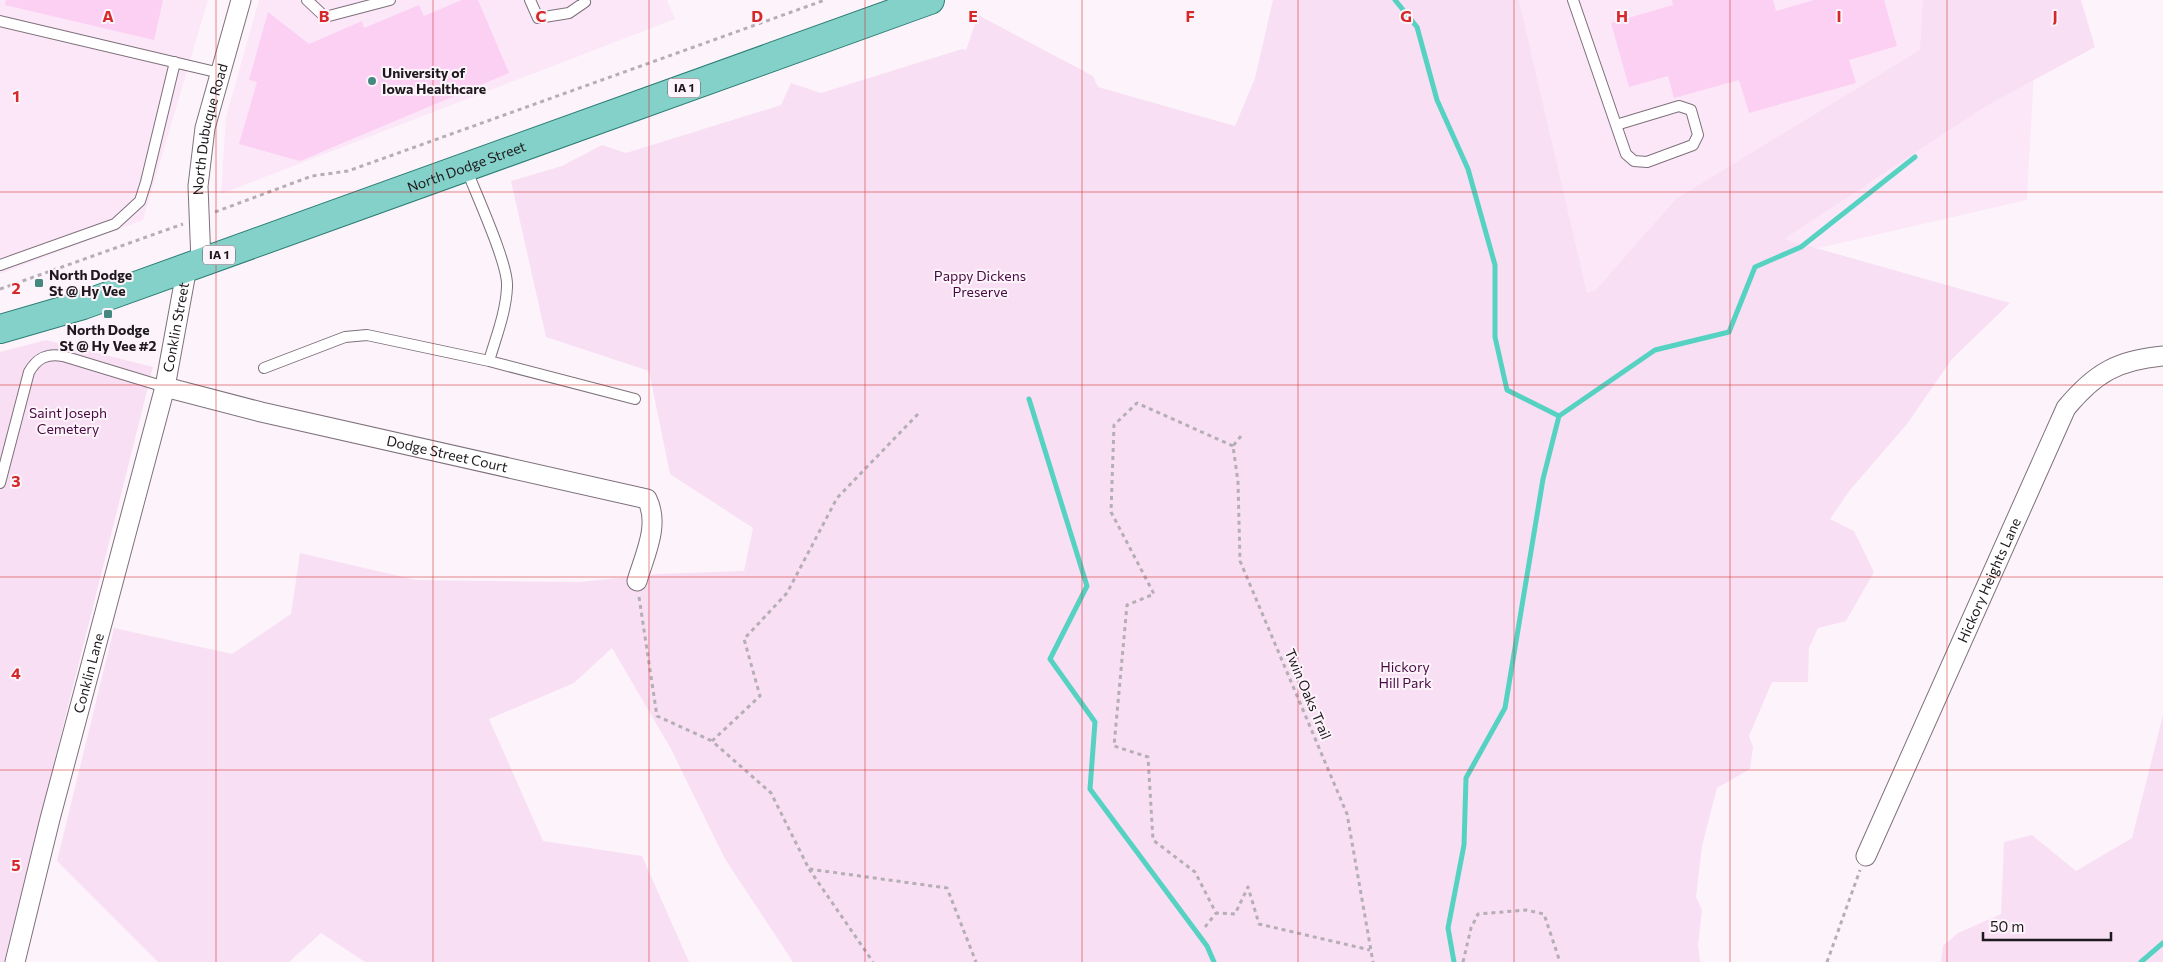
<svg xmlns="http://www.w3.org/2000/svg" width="2163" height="962" viewBox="0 0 2163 962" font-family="Commissioner,sans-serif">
  <rect width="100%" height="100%" fill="#fdf4fb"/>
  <path fill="#fce7f8" d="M 0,0 L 208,0 L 143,220 L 0,274 Z
    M 259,0 L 667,0 L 675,19 L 221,194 L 226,117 Z
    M 1519,0 L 2038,0 L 2027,200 L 1732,268 L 1587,293 Z"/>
  <path fill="#f8dff3" d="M 1273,0 L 1519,0 L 1587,293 L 1595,291 L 1676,199 L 1920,50 L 1923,0 L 2081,0 L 2095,47 L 1986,106 L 1784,239 L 2010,303 L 1952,359 L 1907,424 L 1850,490 L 1830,519 L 1854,531 L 1874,572 L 1846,621 L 1818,628 L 1809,648 L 1808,682 L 1772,682 L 1749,736 L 1753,747 L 1750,769 L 1717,788 L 1702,846 L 1696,897 L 1702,910 L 1698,945 L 1700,962 L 793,962 L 725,859 L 671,749 L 612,648 L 574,683 L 489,719 L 543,841 L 642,856 L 689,962 L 365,962 L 321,933 L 289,962 L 158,962 L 57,861 L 114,628 L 232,654 L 291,614 L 300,553 L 416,580 L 579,582 L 657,574 L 744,571 L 753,528 L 670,474 L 649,371 L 546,337 L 511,181 L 562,166 L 602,145 L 626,153 L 781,105 L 791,83 L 821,93 L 962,49 L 966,50 L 978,15 L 1093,76 L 1098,87 L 1235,126 L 1255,78 Z
    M 46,340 L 153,367 L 4,962 L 0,962 L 0,352 Z
    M 2163,715 L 2163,962 L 1941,962 L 1943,946 L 1958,933 L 2001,914 L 2004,842 L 2032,835 L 2076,871 L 2132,838 Z"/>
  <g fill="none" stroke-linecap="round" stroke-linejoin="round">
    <path stroke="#56d2c3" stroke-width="5" d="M 1395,0 L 1417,27 L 1437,100 L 1468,169 L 1495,265 L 1495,337 L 1507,390 L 1559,416
      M 1029,399 L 1087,586 L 1050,659 L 1095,722 L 1090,789 L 1207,946 L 1214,962
      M 1454,962 L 1448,928 L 1464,845 L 1466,778 L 1505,708 L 1543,479 L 1559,416 L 1655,350 L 1729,332 L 1755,267 L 1801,247 L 1915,157
      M 2141,962 L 2163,943"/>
  </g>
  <path fill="#fbd0f3" d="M 6,0 L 163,0 L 154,40 L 5,5 Z
    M 462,0 L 478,0 L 509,73 L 300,161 L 239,144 L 257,82 L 249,80 L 268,12 L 309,44 L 362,21 L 364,28 L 419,5 L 424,16 Z
    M 1672,0 L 1773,0 L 1776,11 L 1814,0 L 1884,0 L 1897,46 L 1849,60 L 1856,83 L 1749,113 L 1739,80 L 1674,98 L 1668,76 L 1629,87 L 1611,23 L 1673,5 Z"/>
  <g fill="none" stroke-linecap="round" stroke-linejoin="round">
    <defs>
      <path id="lane" d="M 307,0 L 325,17 L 390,0
        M 530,0 L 538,18 L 569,13 L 585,2 L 584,0
        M 1573,0 L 1626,154 L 1634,161 L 1647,162 L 1693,145 L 1698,135 L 1691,110 L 1679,106 L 1616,125
        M 0,21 L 220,73
        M 0,265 L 115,224 L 140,201 L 146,182 L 175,62
        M 489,361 L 635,399
        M 264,368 L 345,337 L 367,335 L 489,361 C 496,337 506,312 507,287 C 509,265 475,192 466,168
        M 0,483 L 29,372 C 37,358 47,353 63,356 L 165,387"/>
      <g id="street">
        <path id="s1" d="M 201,262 L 198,186 L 205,128 L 241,0"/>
        <path id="s2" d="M 165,387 L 261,412 L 647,499 C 660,525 645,554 637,581"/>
        <path id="s3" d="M 1866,856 L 2066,408 C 2095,373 2118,360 2163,356"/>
        <path id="s4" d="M 15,962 L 50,819 L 165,387 L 187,267"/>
      </g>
      <g id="primary">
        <path id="s5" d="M 0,329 L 83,305 L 930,0"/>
      </g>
    </defs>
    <use href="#lane" stroke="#7e717b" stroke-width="12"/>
    <use href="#street" stroke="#7e717b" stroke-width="21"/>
    <use href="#primary" stroke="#2b7d75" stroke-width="30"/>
    <path stroke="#b5aeb4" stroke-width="3" stroke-dasharray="4 4" stroke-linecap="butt" d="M 215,212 L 312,176 L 348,171 L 825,0
      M 0,289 L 183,224
      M 918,414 L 837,498 L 787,593 L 744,639 L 760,696 L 712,741 L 771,793 L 809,869 L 947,888 L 976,962
      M 1241,436 L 1233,446 L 1238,482 L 1240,561 L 1347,814 L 1373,962
      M 1233,446 L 1137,403 L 1114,425 L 1111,512 L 1154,594 L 1127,605 L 1114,746 L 1148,757 L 1153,840 L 1195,872 L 1216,913 L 1235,914 L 1248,887 L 1259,924 L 1370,950
      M 639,597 L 657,716 L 712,741
      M 809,869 L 873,962
      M 1205,927 L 1216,913
      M 1463,962 L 1471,928 L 1478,914 L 1526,910 L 1544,914 L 1560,962
      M 1827,962 L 1860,870"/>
    <use href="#lane" stroke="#fff" stroke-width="10"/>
    <use href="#street" stroke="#fff" stroke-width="19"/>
    <use href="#primary" stroke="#84d1c9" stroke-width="28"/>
  </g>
  <path fill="none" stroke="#d62828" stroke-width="1" stroke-opacity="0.55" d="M 216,0 L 216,962M 433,0 L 433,962M 649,0 L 649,962M 865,0 L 865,962M 1082,0 L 1082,962M 1298,0 L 1298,962M 1514,0 L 1514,962M 1730,0 L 1730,962M 1947,0 L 1947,962M 0,192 L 2163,192M 0,385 L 2163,385M 0,577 L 2163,577M 0,770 L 2163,770"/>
  <g fill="#448980" stroke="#fdf4fb" stroke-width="2">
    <circle cx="372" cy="81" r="5"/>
    <rect x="34" y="278" width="10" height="10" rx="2.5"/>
    <rect x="103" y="309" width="10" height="10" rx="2.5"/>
  </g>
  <g text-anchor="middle" stroke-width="4" stroke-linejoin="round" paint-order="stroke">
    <g fill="#fdf4fb" stroke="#615b60" stroke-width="1">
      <rect x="668" y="78.5" width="32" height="19" rx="4"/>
      <rect x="203" y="245.5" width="32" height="19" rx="4"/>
    </g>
    <g font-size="12" font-weight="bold" fill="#1e191d">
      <text x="684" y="92">IA 1</text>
      <text x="219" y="259">IA 1</text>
    </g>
    <g font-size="14" font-weight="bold" fill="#1e191d" stroke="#fdf4fb" text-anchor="start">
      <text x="382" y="78">University of<tspan x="382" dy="16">Iowa Healthcare</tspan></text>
      <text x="49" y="280">North Dodge<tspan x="49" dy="16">St @ Hy Vee</tspan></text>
      <text x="108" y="335" text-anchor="middle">North Dodge<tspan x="108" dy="16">St @ Hy Vee #2</tspan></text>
    </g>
    <g font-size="14" fill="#1e191d" stroke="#fdf4fb">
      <text dy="5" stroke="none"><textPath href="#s1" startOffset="134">North Dubuque Road</textPath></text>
      <text dy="5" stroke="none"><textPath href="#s5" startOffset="494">North Dodge Street</textPath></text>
      <text dy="5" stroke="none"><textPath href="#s4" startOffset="655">Conklin Street</textPath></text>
      <text dy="5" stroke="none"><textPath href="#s2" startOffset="290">Dodge Street Court</textPath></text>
      <text dy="5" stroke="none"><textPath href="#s3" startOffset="302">Hickory Heights Lane</textPath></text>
      <text dy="5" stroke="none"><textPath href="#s4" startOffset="298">Conklin Lane</textPath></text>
      <text transform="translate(1308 694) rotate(67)" y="5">Twin Oaks Trail</text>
    </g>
    <g font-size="14" fill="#480a42" stroke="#fdf4fb">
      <text x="980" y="281">Pappy Dickens<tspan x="980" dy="16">Preserve</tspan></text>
      <text x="68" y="418">Saint Joseph<tspan x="68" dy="16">Cemetery</tspan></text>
      <text x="1405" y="672">Hickory<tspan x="1405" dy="16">Hill Park</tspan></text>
    </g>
  </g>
  <g font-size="16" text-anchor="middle" font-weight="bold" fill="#d62828" stroke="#fdf4fb" stroke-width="4" stroke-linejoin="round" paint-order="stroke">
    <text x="108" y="22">A</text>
    <text x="324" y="22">B</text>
    <text x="541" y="22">C</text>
    <text x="757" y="22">D</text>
    <text x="973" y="22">E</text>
    <text x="1190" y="22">F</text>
    <text x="1406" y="22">G</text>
    <text x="1622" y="22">H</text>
    <text x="1839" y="22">I</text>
    <text x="2055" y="22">J</text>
    <text x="16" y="102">1</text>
    <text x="16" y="294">2</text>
    <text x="16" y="487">3</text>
    <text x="16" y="679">4</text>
    <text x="16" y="871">5</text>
  </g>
  <path d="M1983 932v8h128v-8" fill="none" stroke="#1e191d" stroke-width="2.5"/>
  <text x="1990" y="932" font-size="15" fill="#1e191d" stroke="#fdf4fb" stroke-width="4" paint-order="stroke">50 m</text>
</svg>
